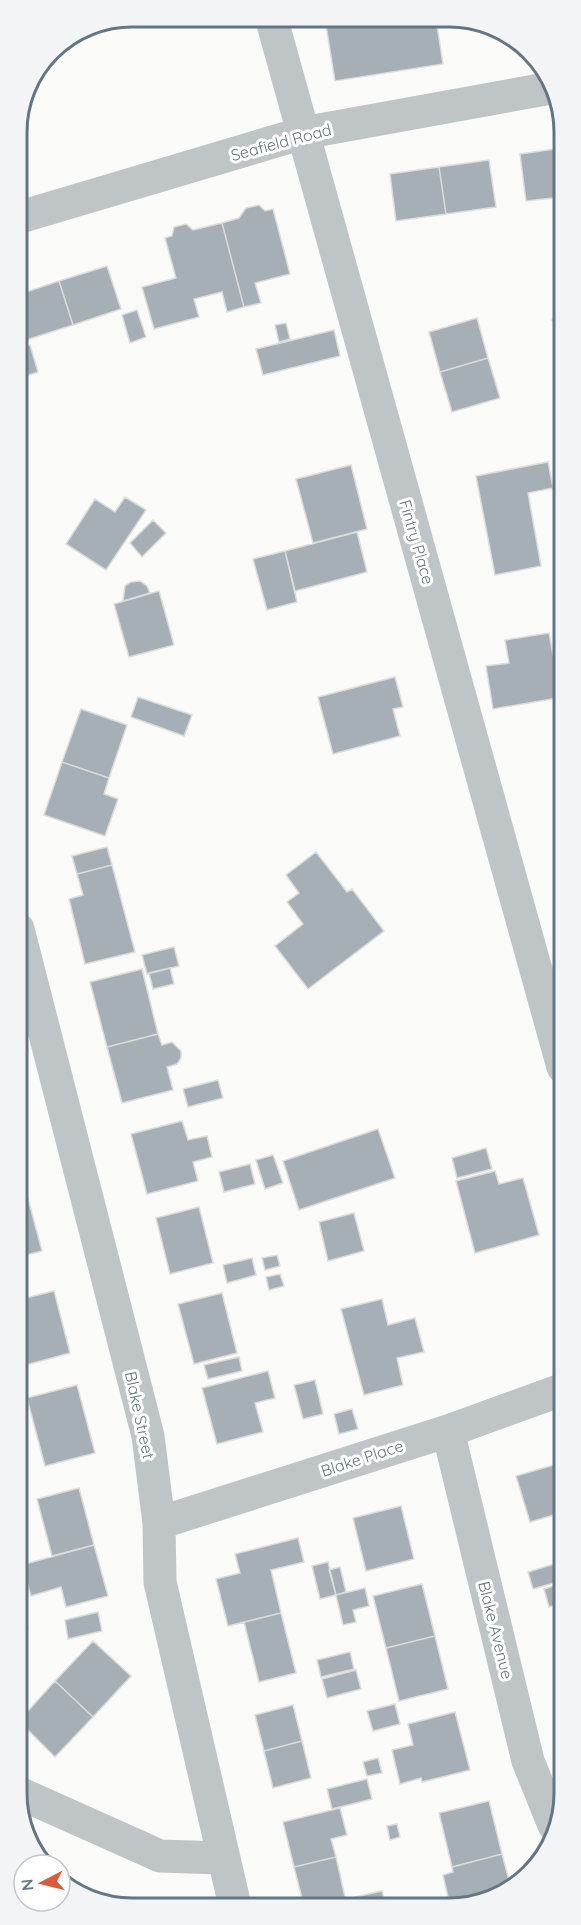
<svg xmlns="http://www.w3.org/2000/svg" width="581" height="1925" viewBox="0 0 581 1925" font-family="Quicksand,sans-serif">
  <rect width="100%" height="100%" fill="#fafaf8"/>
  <path fill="#a6afb5" stroke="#dcdcda" stroke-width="1.5" d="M 325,19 L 436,19 L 443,64 L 335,81 Z
    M 562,148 L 562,197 L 526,201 L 520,154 Z
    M 489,160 L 496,207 L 446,214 L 439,167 Z
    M 439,167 L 446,214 L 396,221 L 390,174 Z
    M 259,205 L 265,211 L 273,209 L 290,274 L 255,283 L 261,303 L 244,307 L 222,223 L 239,218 L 246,208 Z
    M 222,223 L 244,307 L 227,312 L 222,292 L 194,299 L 199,317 L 154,329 L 142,287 L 176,278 L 165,238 L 172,236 L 174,227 L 186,224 L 193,230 Z
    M 107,266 L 121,309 L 73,325 L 59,281 Z
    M 59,281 L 73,325 L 26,340 L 17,312 L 17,295 Z
    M 563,307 L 563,328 L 552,320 Z
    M 137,310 L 146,337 L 130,343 L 122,315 Z
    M 477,318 L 488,358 L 440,372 L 429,332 Z
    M 286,323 L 290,339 L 279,342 L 275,325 Z
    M 334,330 L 340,356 L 263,375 L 256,349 Z
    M 30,345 L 38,372 L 23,377 L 17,349 Z
    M 488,358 L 500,398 L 452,412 L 440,372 Z
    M 548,462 L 553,488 L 528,493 L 541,566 L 495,575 L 476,476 Z
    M 351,465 L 367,529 L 313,543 L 296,479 Z
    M 125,497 L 146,510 L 106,570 L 66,544 L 95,499 L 115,512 Z
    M 153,520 L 166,533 L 142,557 L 130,543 Z
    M 17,523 L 27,551 L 17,554 Z
    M 357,532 L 367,572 L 295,591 L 285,551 Z
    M 285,551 L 297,602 L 267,610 L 253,559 Z
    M 140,581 L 147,586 L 150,593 L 123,601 L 125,586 L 131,582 Z
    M 159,591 L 174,645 L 129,657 L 114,604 Z
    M 549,633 L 553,655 L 563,653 L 563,697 L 493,709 L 486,666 L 509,663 L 505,640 Z
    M 395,677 L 403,707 L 393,709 L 400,736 L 333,754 L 318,697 Z
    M 138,697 L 192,715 L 184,736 L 131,717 Z
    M 81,709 L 127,725 L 109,778 L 62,762 Z
    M 62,762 L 109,778 L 104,794 L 118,799 L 105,836 L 44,815 Z
    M 107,847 L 112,865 L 77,874 L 72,856 Z
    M 316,852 L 347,892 L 352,889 L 384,931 L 308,989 L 275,946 L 303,924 L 287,902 L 299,893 L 286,875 Z
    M 112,865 L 135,952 L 85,964 L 69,899 L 83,895 L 77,874 Z
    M 174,947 L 179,966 L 147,974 L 142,955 Z
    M 170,968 L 174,984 L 153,989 L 149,973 Z
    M 142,969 L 158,1034 L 107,1047 L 90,982 Z
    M 158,1034 L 162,1045 L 172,1042 L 181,1051 L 181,1058 L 177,1064 L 167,1067 L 173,1090 L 122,1103 L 107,1047 Z
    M 218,1080 L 223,1098 L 188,1107 L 183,1089 Z
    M 182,1121 L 188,1140 L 207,1136 L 212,1157 L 193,1162 L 198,1181 L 147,1194 L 131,1134 Z
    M 378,1129 L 395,1178 L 299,1210 L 283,1161 Z
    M 486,1148 L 492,1169 L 457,1178 L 452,1158 Z
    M 273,1155 L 283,1183 L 265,1189 L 256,1160 Z
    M 18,1158 L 27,1195 L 18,1198 Z
    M 250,1164 L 255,1184 L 224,1192 L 219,1172 Z
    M 495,1171 L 499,1184 L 523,1178 L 539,1235 L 475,1253 L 456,1181 Z
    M 27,1195 L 42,1251 L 18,1257 L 18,1198 Z
    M 199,1207 L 213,1263 L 170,1274 L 156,1218 Z
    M 354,1213 L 364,1251 L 328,1261 L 319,1222 Z
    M 277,1255 L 280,1266 L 265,1270 L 262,1258 Z
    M 252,1258 L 256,1275 L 227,1283 L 223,1265 Z
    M 280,1274 L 284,1286 L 269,1290 L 266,1277 Z
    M 54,1291 L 70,1353 L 26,1365 L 18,1333 L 18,1300 Z
    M 222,1293 L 237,1353 L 194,1364 L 178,1304 Z
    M 382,1299 L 388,1325 L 415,1318 L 424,1352 L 397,1358 L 403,1385 L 364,1395 L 341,1309 Z
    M 239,1357 L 242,1371 L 208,1379 L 204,1365 Z
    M 268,1371 L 275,1398 L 255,1403 L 263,1432 L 217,1444 L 202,1388 Z
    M 315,1380 L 323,1414 L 303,1419 L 294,1385 Z
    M 77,1385 L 95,1453 L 45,1466 L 27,1398 Z
    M 352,1409 L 358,1429 L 339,1434 L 334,1414 Z
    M 564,1462 L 564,1512 L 530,1522 L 516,1476 Z
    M 79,1488 L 94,1545 L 52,1556 L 37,1499 Z
    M 401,1506 L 414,1559 L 366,1571 L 353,1518 Z
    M 298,1538 L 304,1562 L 271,1570 L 281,1613 L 228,1626 L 216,1579 L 240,1573 L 235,1554 Z
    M 94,1545 L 108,1596 L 66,1607 L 61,1587 L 31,1596 L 22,1565 Z
    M 564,1561 L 564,1580 L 533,1589 L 528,1572 Z
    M 328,1562 L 336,1595 L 320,1599 L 312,1566 Z
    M 340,1567 L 346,1592 L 336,1595 L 329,1570 Z
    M 422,1584 L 435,1636 L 386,1648 L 373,1596 Z
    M 557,1585 L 562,1603 L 549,1607 L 544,1589 Z
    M 365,1588 L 369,1606 L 353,1610 L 356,1622 L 343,1625 L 336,1595 Z
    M 98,1612 L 102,1631 L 68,1639 L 65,1620 Z
    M 24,1613 L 28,1629 L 18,1632 L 18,1614 Z
    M 281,1613 L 296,1673 L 259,1682 L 244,1622 Z
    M 435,1636 L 448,1689 L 399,1701 L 386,1648 Z
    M 93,1641 L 131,1676 L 93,1717 L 55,1681 Z
    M 350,1652 L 354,1669 L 321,1677 L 317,1660 Z
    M 564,1658 L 564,1693 L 555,1661 Z
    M 356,1670 L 361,1689 L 327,1698 L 322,1679 Z
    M 55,1681 L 93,1717 L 55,1757 L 19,1721 Z
    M 395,1704 L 400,1724 L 373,1731 L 367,1711 Z
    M 293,1705 L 302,1741 L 264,1751 L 255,1715 Z
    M 455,1712 L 470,1770 L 422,1782 L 421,1778 L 400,1784 L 392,1750 L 413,1745 L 408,1724 Z
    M 302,1741 L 311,1778 L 273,1788 L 264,1751 Z
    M 378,1758 L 382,1773 L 367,1776 L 363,1762 Z
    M 367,1779 L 372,1799 L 332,1809 L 327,1789 Z
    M 489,1801 L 502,1854 L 452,1867 L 439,1813 Z
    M 340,1808 L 347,1835 L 331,1839 L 336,1857 L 294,1867 L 283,1822 Z
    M 397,1824 L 400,1837 L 390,1840 L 387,1826 Z
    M 502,1854 L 510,1884 L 471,1906 L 450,1906 L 443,1875 L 453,1872 L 452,1867 Z
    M 336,1857 L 347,1906 L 304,1906 L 294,1867 Z
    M 382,1891 L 386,1906 L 358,1906 L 355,1897 Z"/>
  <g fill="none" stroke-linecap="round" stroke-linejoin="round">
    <path stroke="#bfc4c7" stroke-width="33" d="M 271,17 L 563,1067
      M 17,218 L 303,133 L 551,88
      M 18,929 L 148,1436 L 159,1523 L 160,1582 L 235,1906
      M 448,1431 L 528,1761 L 554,1825
      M 159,1523 L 448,1431 L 564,1389
      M 19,1793 L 160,1856 L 222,1858"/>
  </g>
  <g text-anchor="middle" stroke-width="6" stroke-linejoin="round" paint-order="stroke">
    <g font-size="16" fill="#667681" stroke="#fff">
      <text transform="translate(281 142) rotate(-15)" y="6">Seafield Road</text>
      <text transform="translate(417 542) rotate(74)" y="6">Fintry Place</text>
      <text transform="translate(140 1415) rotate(78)" y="6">Blake Street</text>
      <text transform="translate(362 1458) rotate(-18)" y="6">Blake Place</text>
      <text transform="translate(496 1630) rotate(76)" y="6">Blake Avenue</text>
    </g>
  </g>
  <path d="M0 0H581V1925H0ZM132 27H449A105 105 0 0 1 554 132V1793A105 105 0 0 1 449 1898H132A105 105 0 0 1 27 1793V132A105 105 0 0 1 132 27Z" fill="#f3f4f5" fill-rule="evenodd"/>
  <path fill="none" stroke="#667681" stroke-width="3" d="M132 27H449A105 105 0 0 1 554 132V1793A105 105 0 0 1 449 1898H132A105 105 0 0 1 27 1793V132A105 105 0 0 1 132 27Z"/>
  <g transform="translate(42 1883) rotate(263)"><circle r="28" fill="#ffffff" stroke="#c2c8cd" stroke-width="1.5"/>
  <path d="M0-4.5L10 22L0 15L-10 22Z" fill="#d75c3b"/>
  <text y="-9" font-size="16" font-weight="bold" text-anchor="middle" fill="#667681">N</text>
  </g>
</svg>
